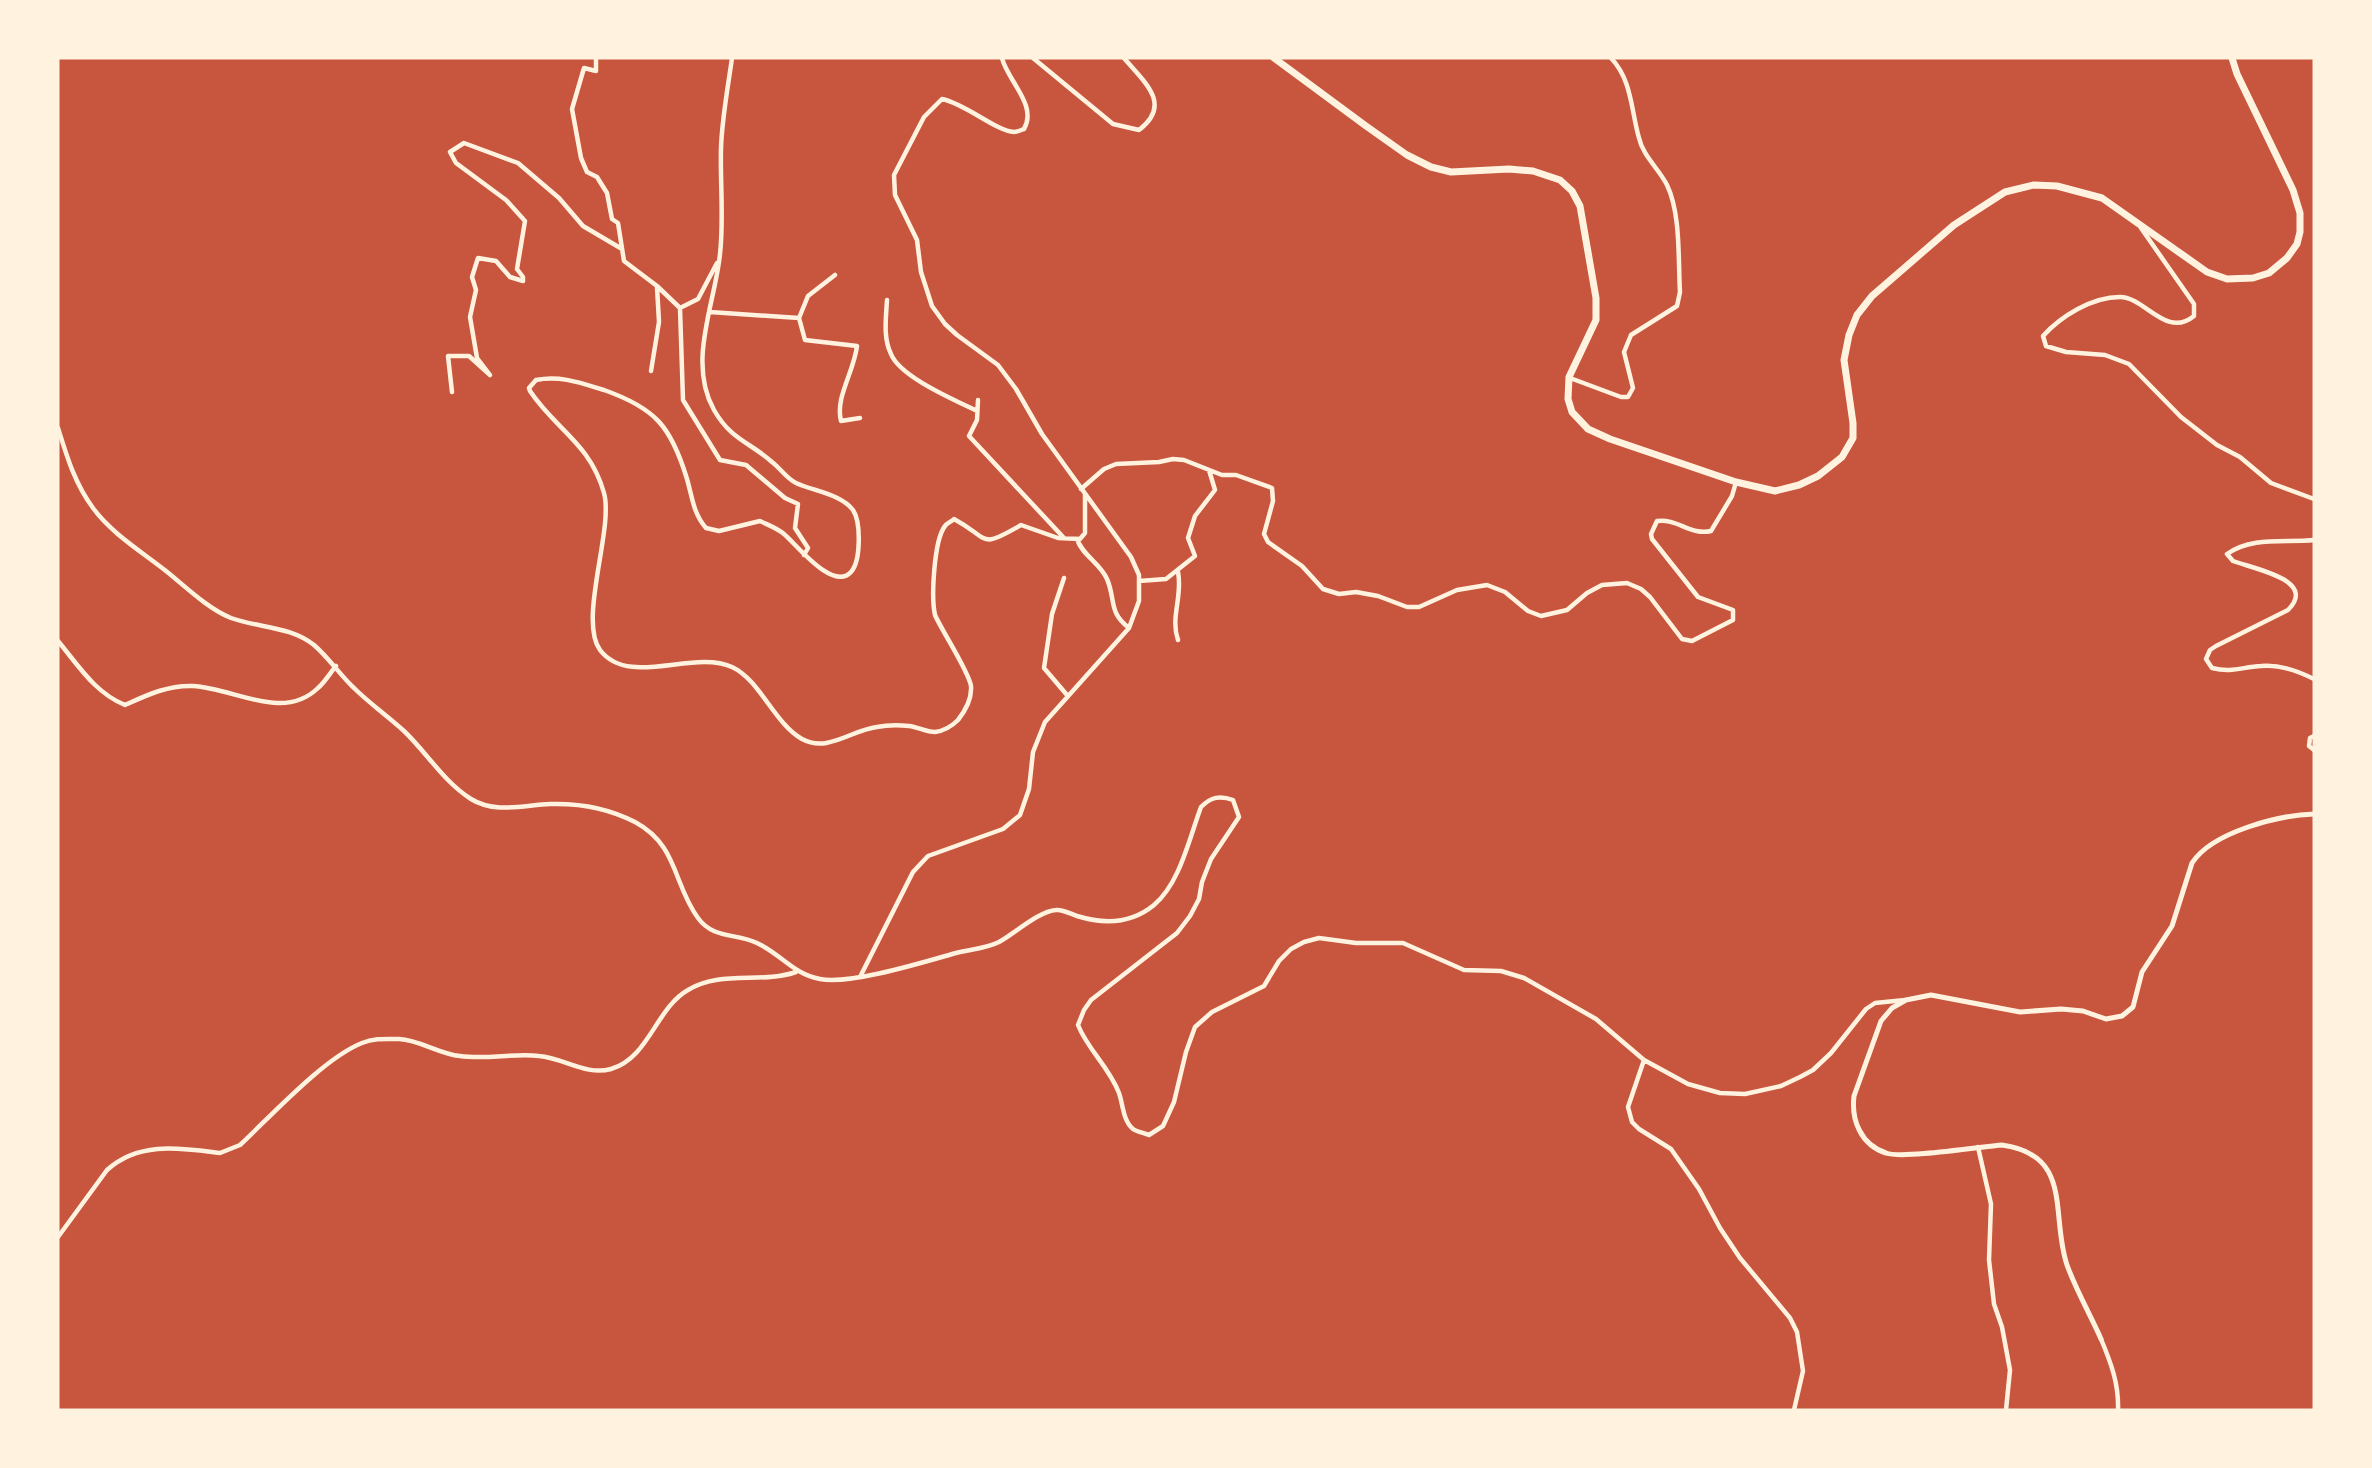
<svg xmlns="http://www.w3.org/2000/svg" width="2372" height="1468" viewBox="0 0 2372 1468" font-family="'Archivo Narrow',sans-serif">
  <rect width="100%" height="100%" fill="#c8553d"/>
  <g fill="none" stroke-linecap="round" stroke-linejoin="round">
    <path stroke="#fff3e0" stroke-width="4.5" d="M 596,58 L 596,71 L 584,68 L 572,109 L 581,158 L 587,172 L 597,177 L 607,193 L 612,219 L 618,223 L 624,261 L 657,286 L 680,308 L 698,299 L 717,263
      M 732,58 C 728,87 722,118 721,148 C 720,183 724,218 720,254 C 715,304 687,362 714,410 C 731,440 750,442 772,462 C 780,468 787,479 796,483 C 813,491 841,494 853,510 C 861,522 861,561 851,572 C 833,592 796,544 784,534 C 777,528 768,525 760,521 L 719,531 L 706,528 C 693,513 692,496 687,479 C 671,426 655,408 604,390 C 581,383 560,375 536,380 L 529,388 L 530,391 C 556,430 590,443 604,493 C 614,528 578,620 600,650 C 629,688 693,649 732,667 C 760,680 774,723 802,739 C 828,753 851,730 877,727 C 887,725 899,725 909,726 C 918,727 926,732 935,732 C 943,731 952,726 958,720 C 965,711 972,698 971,686 C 969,672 942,631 935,615 C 931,597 934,540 945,526 C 947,523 951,522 954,519 C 991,539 978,550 1021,525 L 1058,538 L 1080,539 L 1085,533 L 1085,494
      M 1033,58 L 1113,124 L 1139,130 C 1173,104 1144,82 1124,58
      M 2141,228 L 2194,304 L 2194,316 C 2166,339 2145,297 2120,297 C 2092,297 2061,316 2043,336 L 2046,346 L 2066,352 L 2105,355 L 2129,364 L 2181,417 L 2217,445 L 2240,457 L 2271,483 L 2314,499
      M 835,275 L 808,296 L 799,318 L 805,340 L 857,346 C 854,372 835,397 841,421 L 860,418
      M 887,300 C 886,318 883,338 891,354 C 900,377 955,400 977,411
      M 680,308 L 683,400 L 720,460 L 746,465 L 785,498 L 798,504 L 795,528 L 808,548 L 804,555
      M 710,312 L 799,318
      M 651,371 L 659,322 L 657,287
      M 1570,378 L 1621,397 L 1628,397 L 1633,388 L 1624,352 L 1631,335 L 1677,306 L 1680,292 C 1678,260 1681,214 1667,185 C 1659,169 1643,156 1639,138 C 1631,110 1632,80 1611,58
      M 452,392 L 448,356 L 469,356 L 490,375 L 477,358 L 470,317 L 476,290 L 472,277 L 478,258 L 496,261 L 510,277 L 523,281 L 523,277 L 517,269 L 525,221 L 506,200 L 456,163 L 450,152 L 464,143 L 518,163 L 559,198 L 583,226 L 622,249
      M 978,400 L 977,420 L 969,436 L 1064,538
      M 58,428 C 67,457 75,484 93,508 C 111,533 142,552 166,571 C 186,587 207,608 231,618 C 259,628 290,626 314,645 C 329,658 340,675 354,688 C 370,704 388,716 404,731 C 427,753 444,782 471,799 C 495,814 524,805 550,804 C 581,803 608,808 635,822 C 678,845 673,884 698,918 C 713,939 736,933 757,943 C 781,954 793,974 820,979 C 850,985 924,962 956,953 C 970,949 985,949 999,942 C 1014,934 1039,911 1056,910 C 1062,909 1071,914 1077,916 C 1103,924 1131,924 1154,905 C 1180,883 1189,839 1201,807 C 1211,797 1220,795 1233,800 L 1239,817 L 1211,859 L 1202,882 L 1199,899 L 1190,916 L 1177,933 L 1091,1000 L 1084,1010 L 1078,1025 C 1088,1050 1109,1067 1119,1093 C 1123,1104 1123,1121 1133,1129 C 1137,1132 1145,1133 1149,1135 L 1163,1126 L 1174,1102 L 1186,1052 L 1195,1027 L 1212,1012 L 1264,986 L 1279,961 L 1291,949 L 1304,942 L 1319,938 L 1356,943 L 1403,943 L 1464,970 L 1501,971 L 1524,978 L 1596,1019 L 1644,1060 L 1688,1084 L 1720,1093 L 1745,1094 L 1781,1086 L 1800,1077 L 1813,1070 L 1831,1053 L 1866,1009 L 1875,1003 L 1905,1000
      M 1081,489 L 1104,469 L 1116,464 L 1159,462 L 1173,459 L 1184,460 L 1222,475 L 1236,475 L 1272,488 L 1273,501 L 1264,534 L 1268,542 L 1302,566 L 1323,589 L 1339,594 L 1356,592 L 1378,596 L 1407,607 L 1419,607 L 1457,590 L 1487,585 L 1505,592 L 1528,611 L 1541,616 L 1567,610 L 1587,593 L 1602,585 L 1627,583 L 1641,589 L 1650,597 L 1682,639 L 1692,641 L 1733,620 L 1733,610 L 1698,597 L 1652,539 L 1651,534 L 1657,521 C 1677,518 1691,536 1711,531 L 1732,496 L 1736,482
      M 1077,539 C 1082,555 1100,563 1107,579 C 1116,600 1108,612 1129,628
      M 2314,540 C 2285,543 2252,536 2227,554 L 2233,561 C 2254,569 2318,580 2288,610 L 2216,646 L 2210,650 L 2206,659 L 2212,668 C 2232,673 2242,667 2261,666 C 2280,664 2298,671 2314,679
      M 1178,572 C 1183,596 1170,617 1178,640
      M 1064,578 L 1052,614 L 1044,668 L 1067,695
      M 1139,581 L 1166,579 L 1195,556 L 1188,538 L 1195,516 L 1215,490 L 1209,470
      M 58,641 C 78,665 95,693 125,705 C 147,695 168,685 193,686 C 234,688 283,722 318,688 C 325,682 330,673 336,666
      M 2314,736 L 2310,738 L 2309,746 L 2314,750
      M 861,975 L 913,872 L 928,856 L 1003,829 L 1020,815 L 1029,789 L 1033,752 L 1045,722 L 1129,628 L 1139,601 L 1139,575 L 1131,557 L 1042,434 L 1016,389 L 998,365 L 957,335 L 945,324 L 932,306 L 921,272 L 917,240 L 895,195 L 894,175 L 924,117 L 942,99 C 966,104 996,131 1014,132 C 1017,132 1021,130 1024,129 C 1038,105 1007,80 1002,58
      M 1644,1060 L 1628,1107 L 1632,1122 L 1639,1129 L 1671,1149 L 1699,1189 L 1720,1228 L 1740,1258 L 1790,1318 L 1797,1332 L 1803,1371 L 1794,1410
      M 1978,1147 L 1991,1204 L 1989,1260 L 1994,1304 L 2002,1327 L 2010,1370 L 2006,1410
      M 58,1237 L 107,1170 C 139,1141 180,1148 220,1153 L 240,1145 C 271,1116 324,1058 362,1043 C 374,1038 386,1039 399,1039 C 420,1040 439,1054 460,1056 C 486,1060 513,1053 539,1056 C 564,1058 586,1076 611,1069 C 649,1058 656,1008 688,990 C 721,970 761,984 796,972
      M 2101,1339 C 2111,1363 2119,1384 2118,1410"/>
    <path stroke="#fff3e0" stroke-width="5" d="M 2101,1339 C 2090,1314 2076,1290 2067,1265 C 2050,1215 2074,1155 2002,1145 C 1979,1147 1902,1159 1886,1153 C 1861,1145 1851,1120 1854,1096 L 1881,1021 L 1892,1008 L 1906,1000 L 1931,995 L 2020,1012 L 2061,1009 L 2083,1011 L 2106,1019 L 2122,1016 L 2133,1007 L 2142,972 L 2172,926 L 2192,863 C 2212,832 2279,815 2314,814"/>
    <path stroke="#fff3e0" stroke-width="7" d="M 1274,58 L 1366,126 L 1407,155 L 1431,167 L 1451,172 L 1509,169 L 1533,171 L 1560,180 L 1572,191 L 1580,206 L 1596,298 L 1596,320 L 1569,377 L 1568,399 L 1572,412 L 1588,429 L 1610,439 L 1736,482 L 1775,491 L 1799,485 L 1818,476 L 1842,457 L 1853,438 L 1853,423 L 1844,360 L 1849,335 L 1857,315 L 1872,296 L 1954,225 L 2005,192 L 2034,185 L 2057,186 L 2102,198 L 2207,272 L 2227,279 L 2253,278 L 2269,273 L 2287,258 L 2297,244 L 2300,232 L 2300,213 L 2293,190 L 2237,74 L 2232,58"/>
  </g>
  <rect width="2372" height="1468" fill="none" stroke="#fff3e0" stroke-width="119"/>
</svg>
